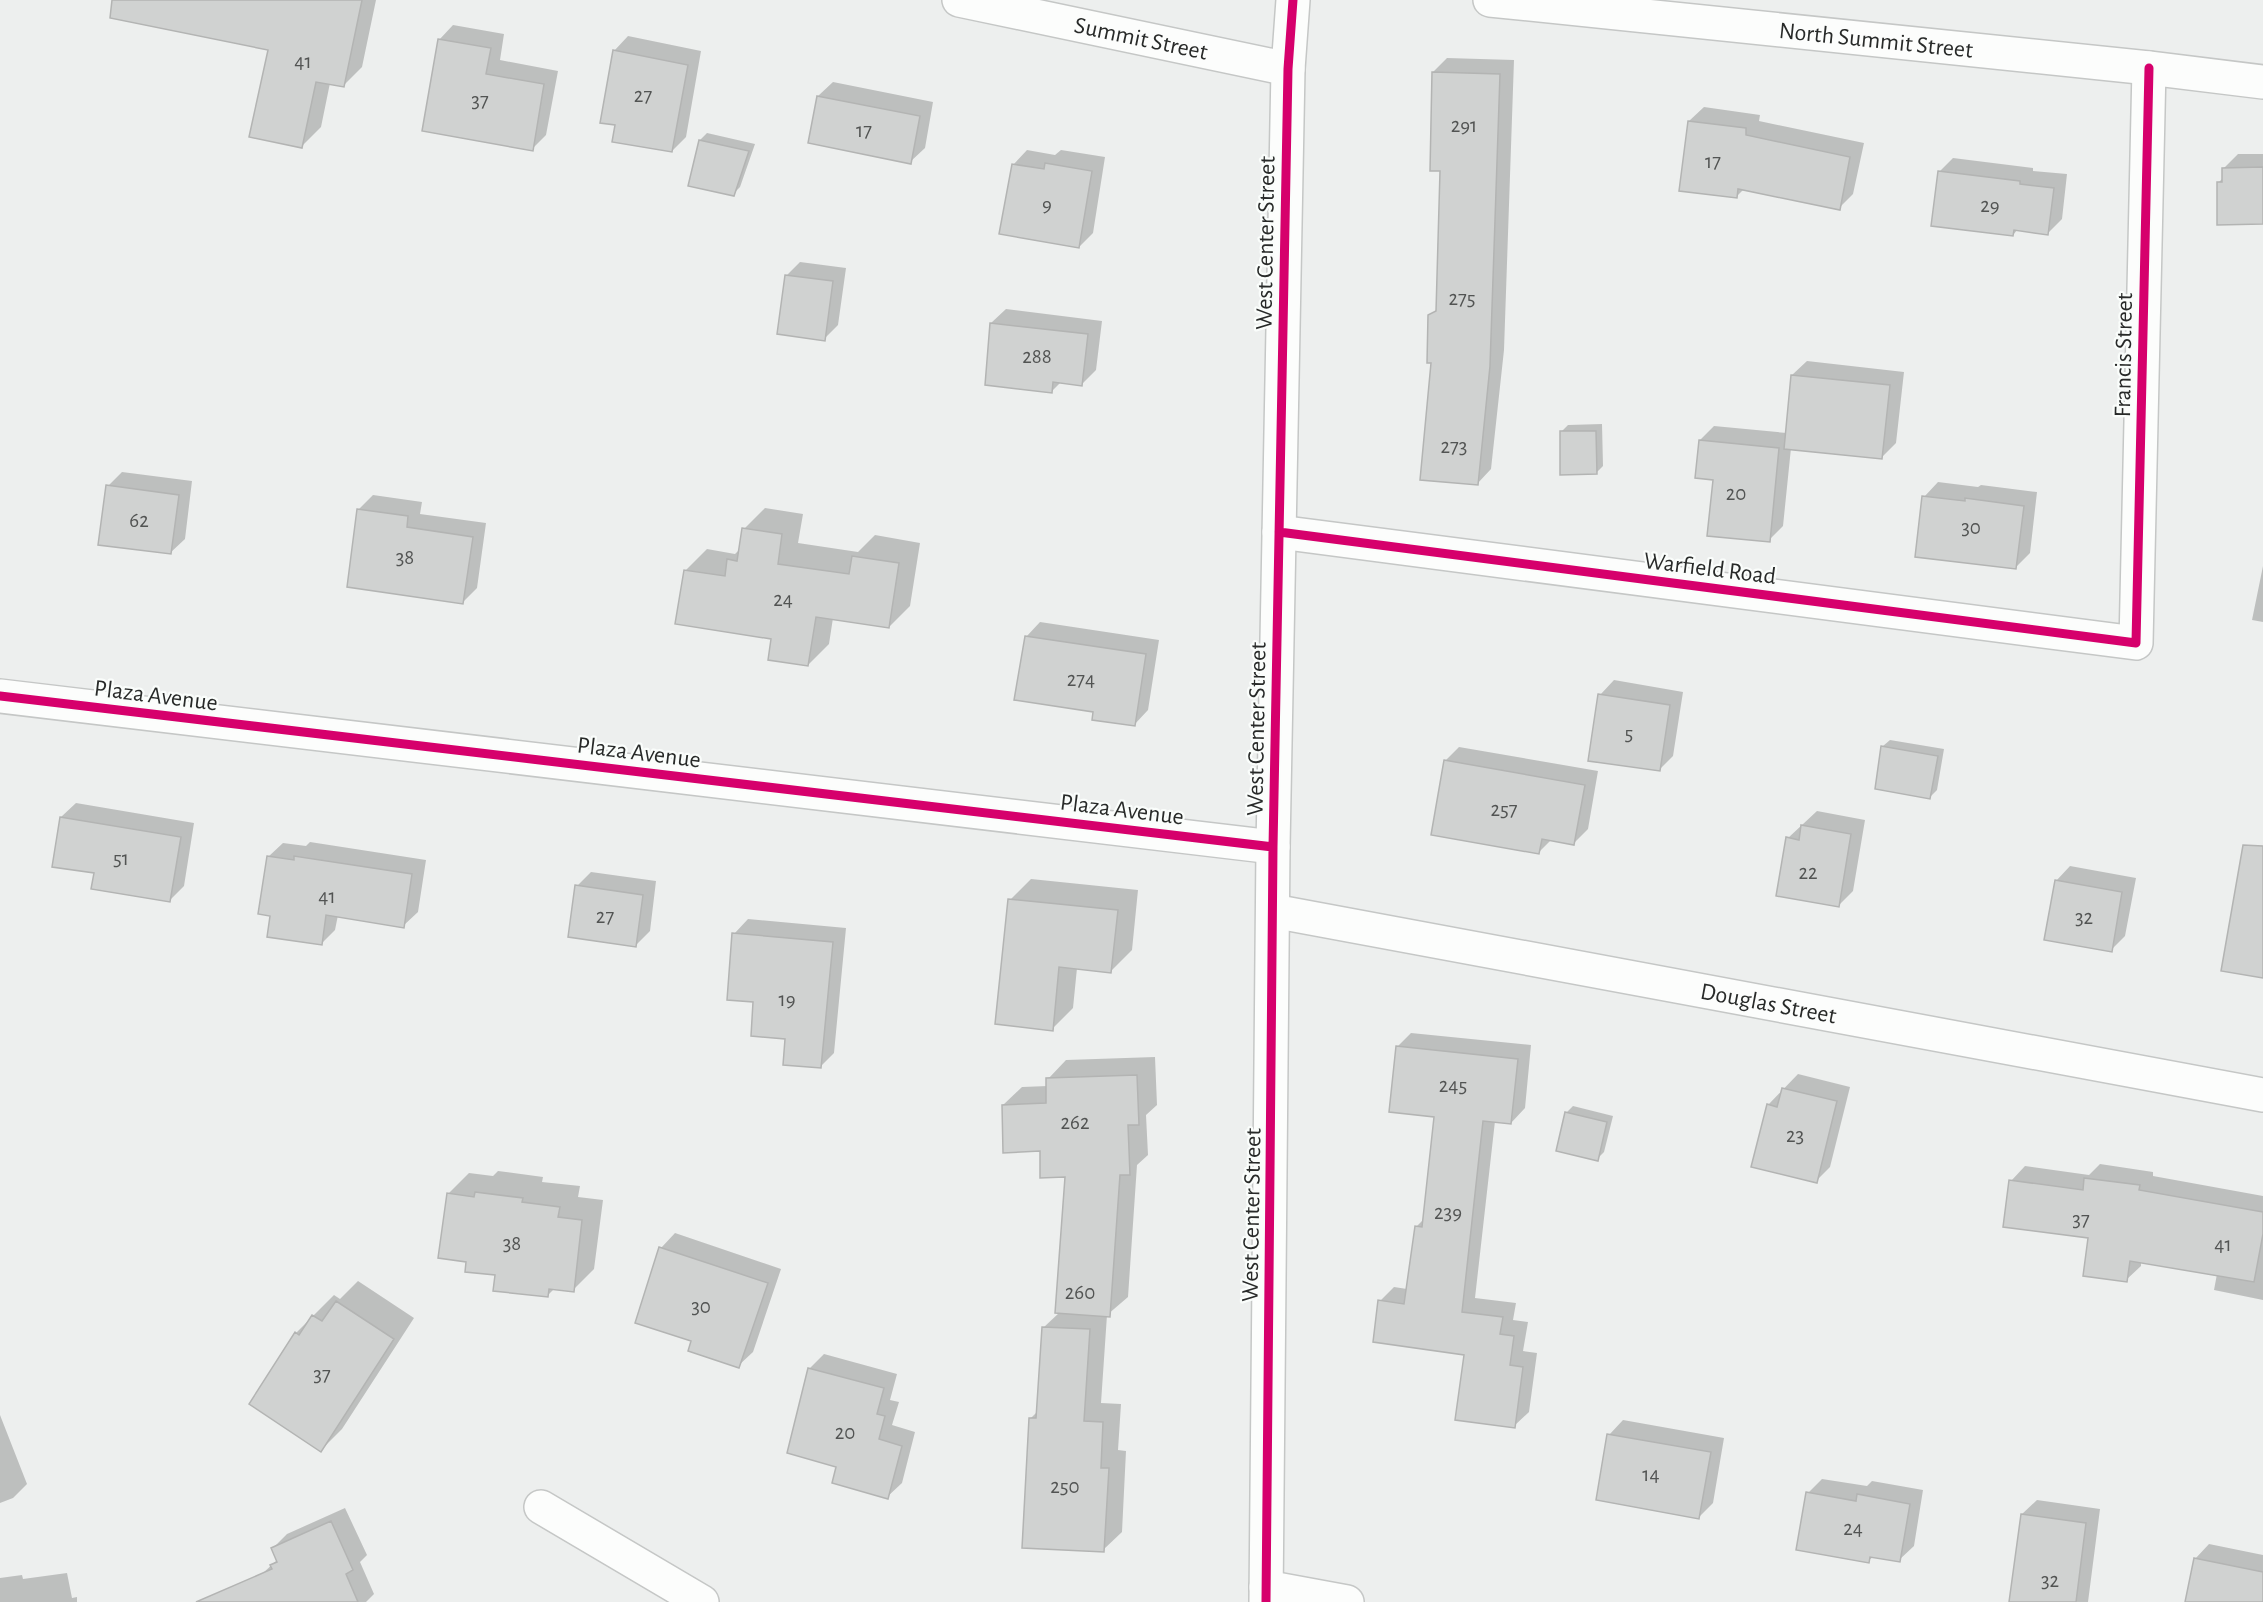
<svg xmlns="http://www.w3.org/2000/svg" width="2263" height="1602" viewBox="0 0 2263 1602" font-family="'Alegreya Sans',sans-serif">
  <rect width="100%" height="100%" fill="#edefee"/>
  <path fill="#0003" d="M 151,0 L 376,0 L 362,67 L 343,86 L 330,83 L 321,127 L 302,146 L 270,49 Z
    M 453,25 L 504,34 L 500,60 L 558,71 L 546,135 L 532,149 L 439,40 Z
    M 628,36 L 701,51 L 686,137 L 672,151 L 616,124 L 614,51 Z
    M 1447,58 L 1514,60 L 1504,350 L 1491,469 L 1477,484 L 1433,361 L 1430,316 L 1437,309 L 1441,169 L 1433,72 Z
    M 833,82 L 933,102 L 925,148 L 910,162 L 810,142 L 818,96 Z
    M 1704,107 L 1760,115 L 1759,121 L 1864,143 L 1853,194 L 1839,208 L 1744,189 L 1736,197 L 1689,121 Z
    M 707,133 L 755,144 L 740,187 L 733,194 L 700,140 Z
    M 1027,150 L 1055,155 L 1061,150 L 1105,157 L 1093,233 L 1079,247 L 1013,165 Z
    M 2238,154 L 2263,154 L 2263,223 L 2218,183 L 2224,177 L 2224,168 Z
    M 1953,158 L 2033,168 L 2033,171 L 2067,174 L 2062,219 L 2048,233 L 2018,229 L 2013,235 L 1939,172 Z
    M 800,262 L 846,268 L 838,325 L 824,339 L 786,276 Z
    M 1006,309 L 1102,321 L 1096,370 L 1082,384 L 1061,382 L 1052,391 L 991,323 Z
    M 1807,361 L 1904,372 L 1896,443 L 1881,458 L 1791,448 L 1783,526 L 1769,540 L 1714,478 L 1700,440 L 1714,426 L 1787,433 L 1792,375 Z
    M 1602,424 L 1603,466 L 1596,473 L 1561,432 L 1568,425 Z
    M 122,472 L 192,481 L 185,539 L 170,553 L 108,486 Z
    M 1938,482 L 1978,487 L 1981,485 L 2037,492 L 2030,553 L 2016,567 L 1924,497 Z
    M 373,495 L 422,502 L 420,514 L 486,523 L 477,588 L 463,602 L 349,585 L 359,509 Z
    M 765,508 L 803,514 L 798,543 L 858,552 L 875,535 L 920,543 L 910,606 L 889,627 L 833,618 L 829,644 L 808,665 L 686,570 L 707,549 L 735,554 L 741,548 L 744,529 Z
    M 2263,566 L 2263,622 L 2252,620 Z
    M 1040,622 L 1159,640 L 1148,710 L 1134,725 L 1094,711 L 1026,637 Z
    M 1614,680 L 1683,692 L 1673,756 L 1659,770 L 1600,695 Z
    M 1890,740 L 1944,749 L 1937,790 L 1930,797 L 1883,746 Z
    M 1459,747 L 1598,771 L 1588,829 L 1574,843 L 1552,839 L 1539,852 L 1445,761 Z
    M 76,803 L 194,823 L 184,886 L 170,900 L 95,872 L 61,817 Z
    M 1817,811 L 1865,820 L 1853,891 L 1839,905 L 1788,838 Z
    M 310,842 L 426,860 L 418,912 L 403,926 L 338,915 L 335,930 L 321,944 L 272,915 L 268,857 L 283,843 L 306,846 Z
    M 2070,866 L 2136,878 L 2125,936 L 2111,950 L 2056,881 Z
    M 591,872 L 656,881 L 650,931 L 636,945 L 577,886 Z
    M 1031,879 L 1138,890 L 1132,950 L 1111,971 L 1077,968 L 1073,1008 L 1052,1029 L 1010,900 Z
    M 748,919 L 846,928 L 834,1053 L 820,1067 L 786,1037 L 755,1001 L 734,934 Z
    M 1411,1033 L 1531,1045 L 1525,1108 L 1511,1123 L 1495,1121 L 1475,1298 L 1516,1303 L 1513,1320 L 1528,1322 L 1523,1351 L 1537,1353 L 1529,1412 L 1514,1426 L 1466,1353 L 1380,1301 L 1394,1287 L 1407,1289 L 1416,1227 L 1424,1219 L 1436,1115 L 1397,1047 Z
    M 1155,1057 L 1157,1105 L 1146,1115 L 1148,1155 L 1137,1165 L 1128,1297 L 1107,1315 L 1101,1403 L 1121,1404 L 1118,1450 L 1126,1451 L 1122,1532 L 1103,1550 L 1030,1419 L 1038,1411 L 1043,1328 L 1060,1312 L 1066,1176 L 1041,1150 L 1003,1105 L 1022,1087 L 1048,1086 L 1048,1079 L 1066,1060 Z
    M 1798,1074 L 1850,1087 L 1830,1167 L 1816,1181 L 1768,1105 Z
    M 1573,1106 L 1613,1116 L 1604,1152 L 1597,1159 L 1566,1113 Z
    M 2100,1164 L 2153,1172 L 2153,1176 L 2263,1196 L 2263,1300 L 2214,1290 L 2217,1274 L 2141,1261 L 2141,1266 L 2126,1280 L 2090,1237 L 2011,1181 L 2025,1166 L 2089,1175 Z
    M 498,1171 L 543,1177 L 542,1182 L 580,1186 L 578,1197 L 603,1200 L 594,1269 L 573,1290 L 555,1288 L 547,1296 L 468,1260 L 448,1194 L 469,1173 L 493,1176 Z
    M 675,1233 L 781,1269 L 753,1352 L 738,1366 L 693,1341 L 637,1322 L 661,1248 Z
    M 358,1281 L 414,1318 L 342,1429 L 321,1450 L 296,1333 L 334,1295 L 340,1299 Z
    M 824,1354 L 897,1374 L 890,1400 L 899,1402 L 892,1425 L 915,1432 L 902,1483 L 887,1497 L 838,1466 L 789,1452 L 810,1368 Z
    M 0,1415 L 27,1484 L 13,1498 L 0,1503 Z
    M 1623,1420 L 1724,1438 L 1713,1503 L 1699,1517 L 1609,1435 Z
    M 1822,1479 L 1867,1486 L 1872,1481 L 1923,1490 L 1914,1546 L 1899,1560 L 1874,1556 L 1868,1561 L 1808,1493 Z
    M 2037,1500 L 2100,1509 L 2088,1602 L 2010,1602 L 2022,1514 Z
    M 345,1508 L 367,1555 L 360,1562 L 374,1594 L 366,1602 L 273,1602 L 261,1575 L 278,1559 L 273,1548 L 287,1534 Z
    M 2209,1544 L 2263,1555 L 2263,1602 L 2186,1602 L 2195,1559 Z
    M 67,1573 L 72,1598 L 77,1597 L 77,1602 L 0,1602 L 0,1578 L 22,1575 L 23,1579 Z"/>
  <path fill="#d0d2d1" stroke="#b3b4b3" stroke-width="1.5" d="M 112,0 L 362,0 L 344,87 L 316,82 L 302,148 L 249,137 L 268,50 L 110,18 Z
    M 438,39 L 491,48 L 486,74 L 544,84 L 533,151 L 422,131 Z
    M 613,50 L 688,65 L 672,152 L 612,142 L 615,125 L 600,123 Z
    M 1432,72 L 1500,74 L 1490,366 L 1478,485 L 1420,480 L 1431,363 L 1427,363 L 1428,315 L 1436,311 L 1440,171 L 1430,171 Z
    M 817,96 L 920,116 L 911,164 L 808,143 Z
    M 1688,121 L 1746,128 L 1746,135 L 1850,157 L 1840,210 L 1738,189 L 1737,198 L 1679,191 Z
    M 699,140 L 749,151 L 734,196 L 688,186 Z
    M 1045,163 L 1092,171 L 1079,248 L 999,234 L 1012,164 L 1044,169 Z
    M 2263,167 L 2263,224 L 2217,225 L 2217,182 L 2222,182 L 2222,168 Z
    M 1938,171 L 2020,181 L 2020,184 L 2054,188 L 2048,235 L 2014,230 L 2013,236 L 1931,226 Z
    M 785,275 L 833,281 L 825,341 L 777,334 Z
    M 990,323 L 1088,334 L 1082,386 L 1053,382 L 1052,393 L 985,385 Z
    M 1791,375 L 1890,385 L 1882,459 L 1784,449 Z
    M 1560,431 L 1596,431 L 1597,474 L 1560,475 Z
    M 1699,440 L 1779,448 L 1770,542 L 1707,536 L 1713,480 L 1695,478 Z
    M 106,485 L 179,495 L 171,554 L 98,545 Z
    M 1922,496 L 1965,501 L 1965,498 L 2024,506 L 2016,569 L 1915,557 Z
    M 357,509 L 408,516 L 407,527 L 473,537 L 463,604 L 347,587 Z
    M 742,528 L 782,534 L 778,564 L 849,574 L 852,556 L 899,563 L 889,628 L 816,617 L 808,666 L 768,660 L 771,639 L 675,624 L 684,570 L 725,576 L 727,559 L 737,561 Z
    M 1025,636 L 1146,654 L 1135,726 L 1092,720 L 1093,712 L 1014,700 Z
    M 1598,694 L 1670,705 L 1660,771 L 1588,761 Z
    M 1881,746 L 1938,756 L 1930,799 L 1875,789 Z
    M 1444,760 L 1585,785 L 1574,845 L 1542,839 L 1539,854 L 1431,835 Z
    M 60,817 L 181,837 L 170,902 L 91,889 L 94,873 L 52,867 Z
    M 1801,825 L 1851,834 L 1839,907 L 1776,896 L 1786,837 L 1799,840 Z
    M 2243,845 L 2263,846 L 2263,978 L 2221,971 Z
    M 267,856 L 294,860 L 294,856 L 412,874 L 404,928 L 326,915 L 322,945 L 267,937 L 270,916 L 258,914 Z
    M 2055,880 L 2122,892 L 2112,952 L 2044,940 Z
    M 575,885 L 643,895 L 636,947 L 568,937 Z
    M 1008,899 L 1118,910 L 1111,973 L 1059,967 L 1053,1031 L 995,1024 Z
    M 732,933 L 833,942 L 821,1068 L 783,1065 L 785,1039 L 751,1036 L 753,1002 L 727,1000 Z
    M 1396,1046 L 1518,1059 L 1511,1124 L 1483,1121 L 1462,1312 L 1503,1317 L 1500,1334 L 1514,1336 L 1510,1365 L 1523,1367 L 1515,1428 L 1455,1420 L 1464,1355 L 1373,1342 L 1378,1300 L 1404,1304 L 1415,1226 L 1422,1227 L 1434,1117 L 1389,1112 Z
    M 1137,1075 L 1139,1125 L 1128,1125 L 1130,1175 L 1120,1175 L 1110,1317 L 1055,1313 L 1065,1177 L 1040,1178 L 1040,1151 L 1003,1153 L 1002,1105 L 1046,1103 L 1046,1078 Z
    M 1782,1088 L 1837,1101 L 1817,1183 L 1751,1167 L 1767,1104 L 1777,1107 Z
    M 1565,1112 L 1607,1122 L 1598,1161 L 1556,1151 Z
    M 2084,1178 L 2140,1185 L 2139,1190 L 2263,1212 L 2263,1234 L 2254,1282 L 2130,1261 L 2127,1282 L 2083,1276 L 2088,1238 L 2003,1227 L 2009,1180 L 2083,1190 Z
    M 475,1192 L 523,1198 L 522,1202 L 560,1207 L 558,1217 L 582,1220 L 574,1292 L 549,1289 L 548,1297 L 493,1291 L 495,1275 L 465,1272 L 466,1262 L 438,1258 L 447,1193 L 474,1197 Z
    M 659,1247 L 768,1283 L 739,1368 L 688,1351 L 691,1341 L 635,1323 Z
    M 336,1301 L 394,1339 L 321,1452 L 249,1404 L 295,1332 L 299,1335 L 312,1315 L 322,1321 Z
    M 1042,1327 L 1090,1329 L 1084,1421 L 1103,1422 L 1101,1468 L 1109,1468 L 1104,1552 L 1022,1548 L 1029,1418 L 1036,1418 Z
    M 808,1368 L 884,1388 L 877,1414 L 885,1416 L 879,1439 L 902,1446 L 888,1499 L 832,1483 L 836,1467 L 787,1453 Z
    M 1607,1434 L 1711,1452 L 1699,1519 L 1596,1500 Z
    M 1806,1492 L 1856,1501 L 1857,1494 L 1910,1504 L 1900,1562 L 1870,1557 L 1869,1563 L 1796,1550 Z
    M 2021,1514 L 2086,1523 L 2076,1602 L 2009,1602 Z
    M 331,1521 L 353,1570 L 346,1574 L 358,1602 L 196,1602 L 272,1569 L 270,1565 L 277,1562 L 271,1548 Z
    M 2194,1558 L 2263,1572 L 2263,1602 L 2185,1602 Z"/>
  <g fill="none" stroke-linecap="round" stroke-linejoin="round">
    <defs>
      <g id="street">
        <path id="s1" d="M 959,0 L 1288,69"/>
        <path id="s2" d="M 1490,0 L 2149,68 L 2263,82"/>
        <path d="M 1279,532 L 2136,643 L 2149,68"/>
        <path d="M 0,696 L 1273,847"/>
        <path id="s3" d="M 1273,911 L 2263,1095"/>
        <path d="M 541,1507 L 702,1602"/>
        <path d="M 1266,1587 L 1347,1602"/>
      </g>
      <path id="secondary" d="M 1266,1602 L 1273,847 L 1288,69 L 1293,0"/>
    </defs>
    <use href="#street" stroke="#c5c7c6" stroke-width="36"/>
    <use href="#secondary" stroke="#c5c7c6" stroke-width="36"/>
    <use href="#street" stroke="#fcfdfc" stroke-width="33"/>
    <use href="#secondary" stroke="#fcfdfc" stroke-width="33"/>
    <defs>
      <path id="cycleway" d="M 1279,532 L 2136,643 L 2149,68
        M 0,696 L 1273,847
        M 1266,1602 L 1273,847 L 1288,69 L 1293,0"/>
    </defs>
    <use href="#cycleway" stroke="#fafdfb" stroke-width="13"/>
    <use href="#cycleway" stroke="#d6006c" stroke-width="9"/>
  </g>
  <g text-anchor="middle" stroke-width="4.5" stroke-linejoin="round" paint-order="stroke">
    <g font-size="21" fill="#525453">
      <text x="303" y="68">41</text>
      <text x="643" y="102">27</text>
      <text x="480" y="107">37</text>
      <text x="1464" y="132">291</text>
      <text x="864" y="137">17</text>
      <text x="1713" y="168">17</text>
      <text x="1047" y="211">9</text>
      <text x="1990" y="212">29</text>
      <text x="1462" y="305">275</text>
      <text x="1037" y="363">288</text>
      <text x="1454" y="453">273</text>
      <text x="1736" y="500">20</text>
      <text x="139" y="527">62</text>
      <text x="1971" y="534">30</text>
      <text x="405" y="564">38</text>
      <text x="783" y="606">24</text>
      <text x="1081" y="686">274</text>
      <text x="1629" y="740">5</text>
      <text x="1504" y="816">257</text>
      <text x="121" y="865">51</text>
      <text x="1808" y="879">22</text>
      <text x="327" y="903">41</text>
      <text x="605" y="923">27</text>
      <text x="2084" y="924">32</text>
      <text x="787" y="1006">19</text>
      <text x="1453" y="1092">245</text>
      <text x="1075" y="1129">262</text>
      <text x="1795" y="1142">23</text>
      <text x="1448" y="1219">239</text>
      <text x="2081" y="1226">37</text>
      <text x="512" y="1250">38</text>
      <text x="2223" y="1251">41</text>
      <text x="1080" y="1299">260</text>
      <text x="701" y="1313">30</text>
      <text x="322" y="1381">37</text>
      <text x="845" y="1439">20</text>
      <text x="1651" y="1481">14</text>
      <text x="1065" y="1493">250</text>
      <text x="1853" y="1535">24</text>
      <text x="2050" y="1587">32</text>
    </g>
    <g font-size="24" fill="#282a29" stroke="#fafdfb">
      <text dy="8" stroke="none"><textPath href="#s1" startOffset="186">Summit Street</textPath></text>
      <text dy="8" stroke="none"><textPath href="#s2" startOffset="388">North Summit Street</textPath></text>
      <text transform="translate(1265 243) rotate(-89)" y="8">West Center Street</text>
      <text transform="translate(2123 355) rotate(-89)" y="8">Francis Street</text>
      <text transform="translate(1710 568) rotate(7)" y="8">Warfield Road</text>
      <text transform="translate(156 695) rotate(7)" y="8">Plaza Avenue</text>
      <text transform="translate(1256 729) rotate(-89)" y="8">West Center Street</text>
      <text transform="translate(639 752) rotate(7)" y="8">Plaza Avenue</text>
      <text transform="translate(1122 809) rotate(7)" y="8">Plaza Avenue</text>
      <text dy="8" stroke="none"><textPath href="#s3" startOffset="504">Douglas Street</textPath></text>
      <text transform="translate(1251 1215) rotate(-89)" y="8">West Center Street</text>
    </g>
  </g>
</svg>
